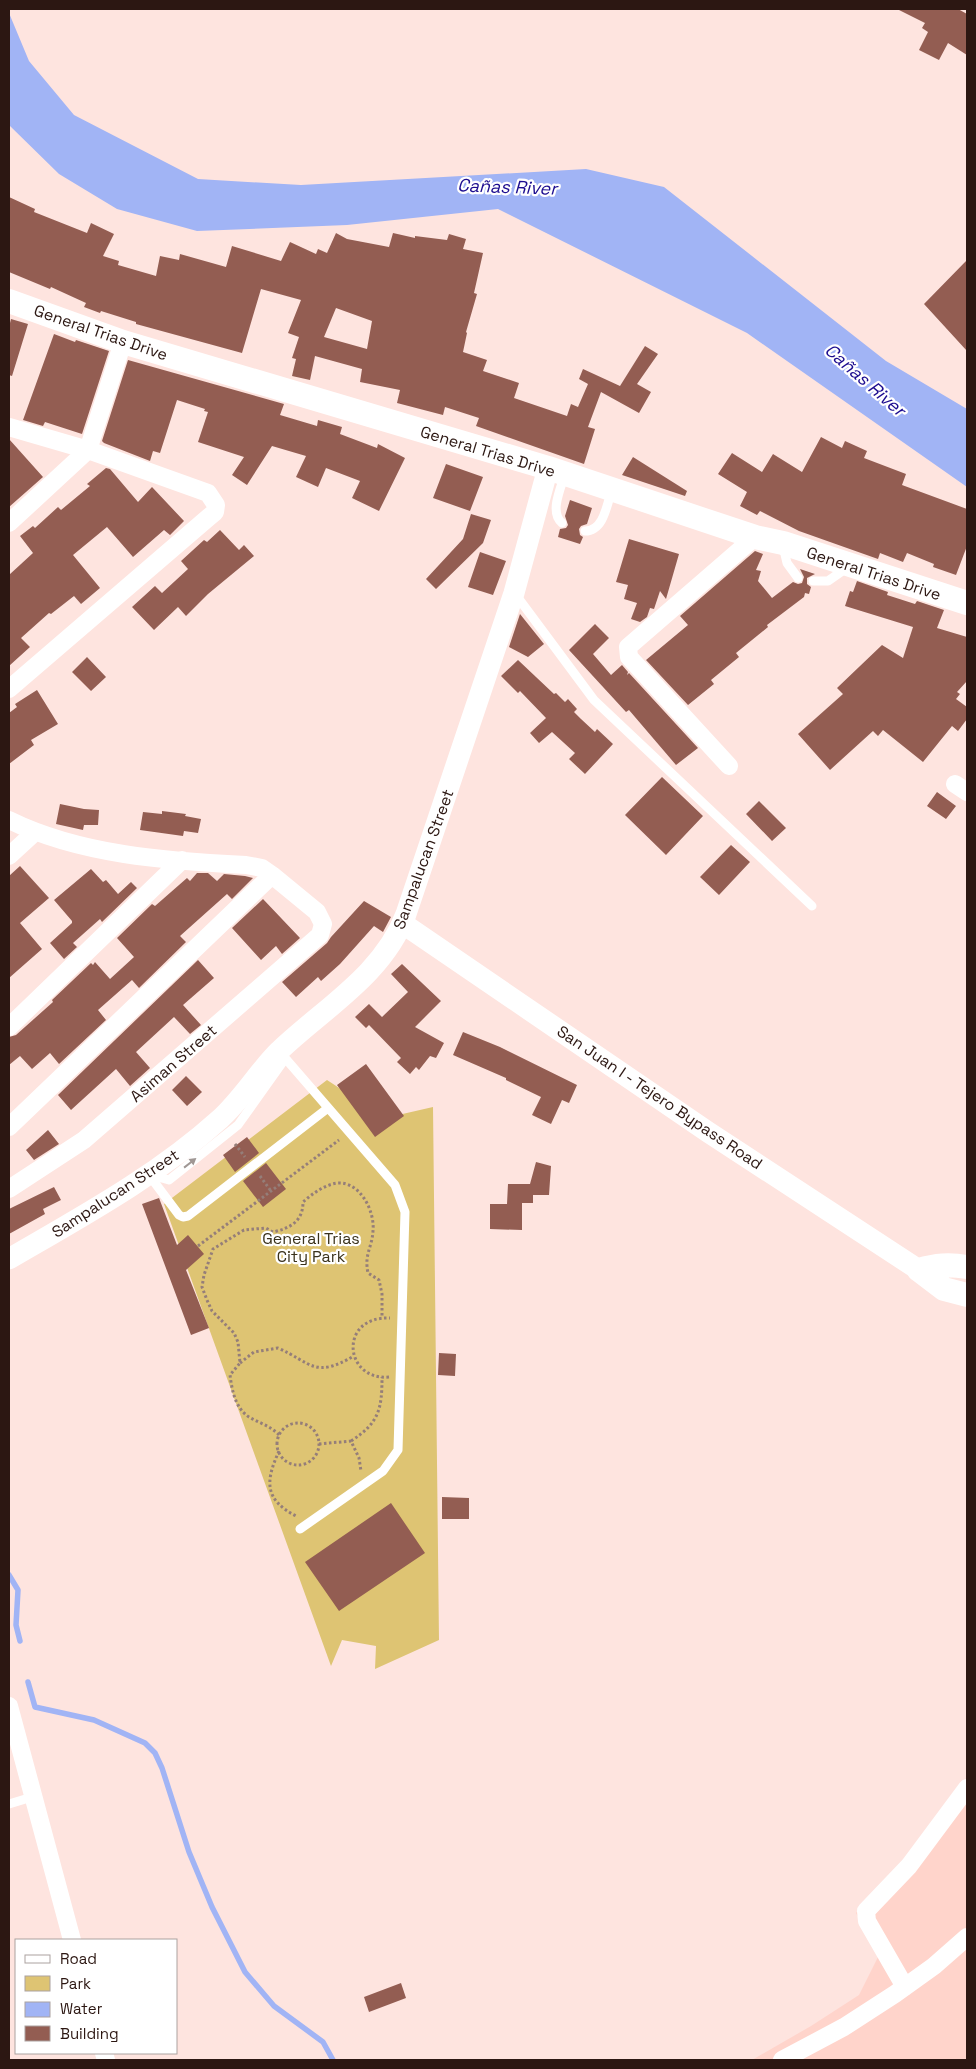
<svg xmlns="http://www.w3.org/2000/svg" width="976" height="2069" viewBox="0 0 976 2069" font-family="'Space Grotesk',sans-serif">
  <rect width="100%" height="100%" fill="#fee4df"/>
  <path fill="#ffd4cb" d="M 967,1777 L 967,2060 L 752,2060 L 811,2026 L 859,1995 L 879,1955 L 856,1913 L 911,1854 Z"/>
  <path fill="#dec473" d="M 327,1080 L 385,1118 L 433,1107 L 439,1640 L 375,1669 L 376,1646 L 342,1640 L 331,1666 L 164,1204 Z"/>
  <path fill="#a1b4f5" d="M 9,13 L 29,61 L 74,115 L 198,179 L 301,185 L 586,169 L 664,187 L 886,361 L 967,409 L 967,487 L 747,333 L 498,209 L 347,225 L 197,231 L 117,209 L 59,174 L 9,125 Z"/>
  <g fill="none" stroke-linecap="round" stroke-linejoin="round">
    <path stroke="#a1b4f5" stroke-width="5.5" d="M 9,1575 L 18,1590 L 16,1625 L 20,1641
      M 28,1682 L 35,1707 L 94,1720 L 145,1743 L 155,1753 L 162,1768 L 189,1852 L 212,1907 L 245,1972 L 274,2006 L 323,2042 L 333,2060"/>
  </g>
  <path fill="#935d52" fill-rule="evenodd" d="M 897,9 L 958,9 L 967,14 L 967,55 L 948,43 L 939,60 L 919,50 L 928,32 L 922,28 L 925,23 Z
    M 9,197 L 35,209 L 34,212 L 87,233 L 91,223 L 114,234 L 103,256 L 119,261 L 118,265 L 156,276 L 160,256 L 179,260 L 180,254 L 226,267 L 232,246 L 281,261 L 290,242 L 316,254 L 318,249 L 327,253 L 336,233 L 347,239 L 389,247 L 393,233 L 415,238 L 415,236 L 447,240 L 449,234 L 466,239 L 463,249 L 483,253 L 474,293 L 477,294 L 466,332 L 467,333 L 463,352 L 487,360 L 483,371 L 519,383 L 514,398 L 567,416 L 571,404 L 578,407 L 588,384 L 579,379 L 583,369 L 620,386 L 645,346 L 658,354 L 637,384 L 651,392 L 639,413 L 601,392 L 588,427 L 595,429 L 584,464 L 476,426 L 479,418 L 445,407 L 443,415 L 397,403 L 400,390 L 360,382 L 362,369 L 315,356 L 310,380 L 292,376 L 296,359 L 292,358 L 299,337 L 288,333 L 301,300 L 261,289 L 242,353 L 136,324 L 136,322 L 101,311 L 100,313 L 84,307 L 86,303 L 51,287 L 50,289 L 9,272 ZM 336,308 L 372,321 L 367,349 L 324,337 Z
    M 967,260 L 967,351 L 924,304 Z
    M 11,319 L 28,324 L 12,376 L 9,375 L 9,327 Z
    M 54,334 L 75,342 L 76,340 L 109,351 L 82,434 L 45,422 L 43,426 L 23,420 Z
    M 128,360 L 284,404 L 280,415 L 317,426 L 318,420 L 342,427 L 340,434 L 377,448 L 378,444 L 405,458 L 379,511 L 352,498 L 360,481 L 326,468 L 318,487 L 296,477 L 306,456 L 272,446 L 247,485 L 232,475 L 244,457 L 198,442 L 208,412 L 204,411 L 205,409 L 177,400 L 160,453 L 153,451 L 150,461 L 104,443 L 102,441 Z
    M 821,437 L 842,448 L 845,441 L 867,451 L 864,458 L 906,474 L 902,485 L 967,509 L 967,546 L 956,575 L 933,567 L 934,564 L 907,553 L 903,562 L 880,553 L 878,559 L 799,531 L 760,511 L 757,515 L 740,506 L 747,492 L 718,474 L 732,453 L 762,472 L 773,454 L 802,472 Z
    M 9,439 L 43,477 L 9,507 Z
    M 633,457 L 687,491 L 685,496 L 622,475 Z
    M 446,464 L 483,477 L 470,511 L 433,498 Z
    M 106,468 L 110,469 L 138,502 L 152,487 L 184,521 L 170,535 L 164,530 L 133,557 L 107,527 L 73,555 L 100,588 L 81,604 L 74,596 L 51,614 L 49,613 L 21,638 L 30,647 L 9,666 L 9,575 L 33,553 L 20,536 L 33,526 L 35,528 L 58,507 L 61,510 L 90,486 L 87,484 Z
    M 570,500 L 592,508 L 587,524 L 581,526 L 579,529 L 580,535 L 583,537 L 580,544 L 558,537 L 560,529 L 566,528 L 568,525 L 565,516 Z
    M 471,514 L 491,520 L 483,543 L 436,589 L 426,579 L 463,539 Z
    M 220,530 L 239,550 L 244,545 L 254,556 L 208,594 L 186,616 L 178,607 L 154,630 L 132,607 L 155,586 L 162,593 L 188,569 L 181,561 L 204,540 L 207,542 Z
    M 629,539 L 679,554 L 666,599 L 660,591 L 654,609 L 650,608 L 647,617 L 640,622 L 631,619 L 637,603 L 624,599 L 628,585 L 616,582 Z
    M 755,551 L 763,554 L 756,570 L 761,571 L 758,581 L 772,598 L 793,582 L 798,584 L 802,583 L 804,577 L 800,569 L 815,574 L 807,578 L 807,584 L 811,587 L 809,594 L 805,593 L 804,597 L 767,625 L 768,627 L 736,653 L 739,657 L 711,680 L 714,684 L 688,705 L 646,660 L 688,625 L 680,616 Z
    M 480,552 L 506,561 L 493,595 L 468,587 Z
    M 857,581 L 888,592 L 887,595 L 915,604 L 917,601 L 944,610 L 937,628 L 967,637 L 967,681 L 957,692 L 960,694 L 956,699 L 967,707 L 967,719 L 958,731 L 952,726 L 923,762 L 883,730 L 878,736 L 873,731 L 830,770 L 798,734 L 843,694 L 837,688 L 882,645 L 903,658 L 913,627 L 845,606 L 850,591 L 853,592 Z
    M 520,614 L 544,644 L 528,657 L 509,647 Z
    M 595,624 L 609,638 L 593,654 L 611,675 L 622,665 L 628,672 L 627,675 L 629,673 L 698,748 L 676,765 L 629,710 L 626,712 L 569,650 Z
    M 87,657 L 106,677 L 91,691 L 72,672 Z
    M 518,660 L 554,694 L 556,693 L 565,702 L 568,699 L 577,709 L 574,712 L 581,719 L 595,732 L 597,729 L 613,744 L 585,774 L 569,759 L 575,753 L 552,732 L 539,743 L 530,733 L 546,718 L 520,691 L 518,693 L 501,676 Z
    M 37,690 L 58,724 L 31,740 L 34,745 L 9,764 L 9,713 L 17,707 L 15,704 Z
    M 662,777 L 703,816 L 666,855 L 625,815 Z
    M 937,792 L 956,806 L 946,819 L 927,806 Z
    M 759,801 L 786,828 L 772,841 L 746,814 Z
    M 60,804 L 84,809 L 99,810 L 98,825 L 84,825 L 83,830 L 56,824 Z
    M 162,811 L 186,814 L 185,816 L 201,819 L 198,833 L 184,831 L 183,836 L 140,830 L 143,812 L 162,814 Z
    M 731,845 L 750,862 L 719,895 L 700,877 Z
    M 20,866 L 49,898 L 20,923 L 42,949 L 9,978 L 9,876 Z
    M 91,869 L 103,882 L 106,880 L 118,894 L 131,882 L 137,888 L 102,922 L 100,919 L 73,943 L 77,947 L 64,959 L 50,943 L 72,923 L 72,921 L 54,900 Z
    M 197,873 L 208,873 L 217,881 L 224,874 L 245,876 L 253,878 L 232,899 L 227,894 L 180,936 L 186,942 L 139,988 L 132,980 L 98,1010 L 106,1020 L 59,1064 L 50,1053 L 32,1069 L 20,1056 L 9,1065 L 9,1037 L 16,1035 L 53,1002 L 52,1000 L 91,963 L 93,965 L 95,962 L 110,979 L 134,957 L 117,938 L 152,904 L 155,906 L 187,878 L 190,881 Z
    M 263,899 L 300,938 L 282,954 L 276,946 L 261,960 L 232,928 Z
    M 364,901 L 391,917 L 383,932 L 374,926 L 340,964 L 321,981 L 318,977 L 296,997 L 282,982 L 327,943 L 331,937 Z
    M 198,960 L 214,978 L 183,1005 L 201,1025 L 190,1034 L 174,1017 L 136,1052 L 150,1068 L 130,1086 L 116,1069 L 71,1110 L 58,1095 Z
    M 402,964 L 441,1001 L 415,1027 L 444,1043 L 436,1058 L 430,1056 L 419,1070 L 416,1067 L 410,1074 L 397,1062 L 401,1058 L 369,1025 L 366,1028 L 355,1017 L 369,1004 L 382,1017 L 408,992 L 391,974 Z
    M 463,1032 L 500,1047 L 577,1085 L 569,1103 L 562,1100 L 551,1124 L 532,1115 L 541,1097 L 506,1080 L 506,1078 L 453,1055 Z
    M 366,1064 L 404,1116 L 375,1137 L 337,1085 Z
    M 186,1076 L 202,1092 L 187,1106 L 172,1090 Z
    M 48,1130 L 59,1144 L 34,1160 L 26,1150 Z
    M 247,1137 L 259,1153 L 235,1172 L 223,1155 Z
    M 536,1162 L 551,1166 L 549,1195 L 533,1195 L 533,1203 L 522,1203 L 522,1230 L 490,1229 L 490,1204 L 507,1204 L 508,1184 L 530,1184 Z
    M 266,1163 L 286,1189 L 263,1207 L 243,1181 Z
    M 54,1187 L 61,1200 L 43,1209 L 45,1214 L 9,1234 L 9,1209 Z
    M 159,1198 L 177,1245 L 188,1235 L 204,1254 L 186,1270 L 209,1328 L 191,1335 L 142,1204 Z
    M 439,1353 L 456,1354 L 455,1376 L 438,1375 Z
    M 442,1497 L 469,1498 L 469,1519 L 442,1519 Z
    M 391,1503 L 425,1553 L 339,1611 L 305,1562 Z
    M 401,1983 L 406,1998 L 369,2012 L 364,1997 Z"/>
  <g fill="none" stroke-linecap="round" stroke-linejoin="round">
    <path stroke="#957e79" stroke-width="3" stroke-dasharray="2.5 2.5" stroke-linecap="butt" d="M 235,1144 L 245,1157
      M 260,1176 L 271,1191
      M 198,1246 L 339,1140
      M 240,1363 L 254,1352 L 278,1348 C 312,1363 314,1379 354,1356
      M 389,1377 C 344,1381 338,1316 390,1318
      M277 1444a21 21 0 1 1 42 0a21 21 0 1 1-42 0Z
      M 279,1435 C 271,1426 259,1423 249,1417 C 235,1408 232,1390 230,1375 L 240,1363 L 238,1342 L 234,1333 L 212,1311 L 207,1300 L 202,1287 L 204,1275 L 213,1249 L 244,1230 L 266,1228 L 273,1232 C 291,1228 303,1221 303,1202 C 312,1194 324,1185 337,1183 C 360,1181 375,1211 373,1231 C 372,1248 364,1254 368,1273 L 379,1280 L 382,1294 L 382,1318
      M 351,1441 C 379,1423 382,1409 382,1377
      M 319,1444 L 351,1441 L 359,1458 L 361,1471
      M 279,1451 C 266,1480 263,1499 296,1516"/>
    <path stroke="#fff" stroke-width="9" d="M 562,523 C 549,512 561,488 565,474
      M 585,531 C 604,531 607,504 612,489
      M 783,546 L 787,563 L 798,578
      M 813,581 L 828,581 L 848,567
      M 516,595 L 594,700 L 812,906
      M 279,1051 L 395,1185 L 405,1212 L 398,1450 L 383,1471 L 300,1529
      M 149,1175 L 179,1215 L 183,1217 L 188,1216 L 328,1108
      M 151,1175 L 169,1180 L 238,1125 L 285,1059
      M 9,1804 L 32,1797"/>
    <path stroke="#fff" stroke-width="18" d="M 9,427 L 88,450 L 208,493 L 216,505 L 215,512 L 209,517 L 9,689
      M 9,523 L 88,450 L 123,342
      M 729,766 L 629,657 L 628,647 L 755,537
      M 955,784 L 967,792
      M 9,820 C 80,855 167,861 246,865 L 262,868 L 272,875 L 317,912 L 323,924 L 320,935 L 84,1140 L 9,1189
      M 9,856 L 34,833
      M 9,1027 L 182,860
      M 9,1127 L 272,875
      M 9,1706 L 72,1940
      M 905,1987 L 867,1921 L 866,1911 L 909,1866 L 967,1788
      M 104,2053 L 106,2060
      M 782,2060 L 844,2027 L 895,1994 L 934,1966 L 967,1937"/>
    <path stroke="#fff" stroke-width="21" d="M 402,923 L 708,1132 L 919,1270
      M 9,1259 C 81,1217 157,1176 220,1119 C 242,1099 258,1072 279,1051 C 324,1008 383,975 406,914 L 514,593 L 548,468"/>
    <path stroke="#fff" stroke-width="24" d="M 9,301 L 123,342 L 548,468 L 755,537 L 783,543 L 967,603
      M 919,1270 L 944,1289 L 967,1295
      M 919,1270 C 936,1265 949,1264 967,1267"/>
  </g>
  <defs><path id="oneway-solid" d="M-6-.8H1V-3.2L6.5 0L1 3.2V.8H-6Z" transform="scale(1.25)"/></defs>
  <use fill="#a09794" href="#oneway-solid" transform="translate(190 1163) rotate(-38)"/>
  <g text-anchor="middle" stroke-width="4.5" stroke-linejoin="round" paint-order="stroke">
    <g font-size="16" fill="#2c1712" stroke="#fff">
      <text transform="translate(101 332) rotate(19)" y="6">General Trias Drive</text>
      <text transform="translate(488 451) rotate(17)" y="6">General Trias Drive</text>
      <text transform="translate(874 573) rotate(18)" y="6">General Trias Drive</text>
      <text transform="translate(423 859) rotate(-70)" y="6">Sampalucan Street</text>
      <text transform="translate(173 1063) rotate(-41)" y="6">Asiman Street</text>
      <text transform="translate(660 1097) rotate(34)" y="6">San Juan I - Tejero Bypass Road</text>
      <text transform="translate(115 1193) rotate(-33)" y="6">Sampalucan Street</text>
    </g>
    <g font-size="16" fill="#3a321c" stroke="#fff">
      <text x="311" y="1244">General Trias<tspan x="311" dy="18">City Park</tspan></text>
    </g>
    <g font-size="18" font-style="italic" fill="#1c0c8f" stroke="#fff">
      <text transform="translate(507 187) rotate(2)" y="6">Cañas River</text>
      <text transform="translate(865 380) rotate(41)" y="6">Cañas River</text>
    </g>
  </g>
  <rect width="976" height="2069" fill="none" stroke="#2c1712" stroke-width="20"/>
  <rect x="15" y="1939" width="162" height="115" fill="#ffffff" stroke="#aba2a0"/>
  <rect x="25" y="1955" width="25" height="8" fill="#ffffff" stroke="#aba2a0"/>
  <text x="60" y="1964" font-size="15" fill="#2c1712">Road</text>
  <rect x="25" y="1976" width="25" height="15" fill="#dec473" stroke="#aba2a0"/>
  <text x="60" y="1989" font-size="15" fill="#2c1712">Park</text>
  <rect x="25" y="2002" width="25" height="15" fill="#a1b4f5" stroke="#aba2a0"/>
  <text x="60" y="2014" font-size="15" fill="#2c1712">Water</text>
  <rect x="25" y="2026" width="25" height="15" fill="#935d52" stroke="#aba2a0"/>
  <text x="60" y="2039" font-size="15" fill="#2c1712">Building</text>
</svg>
